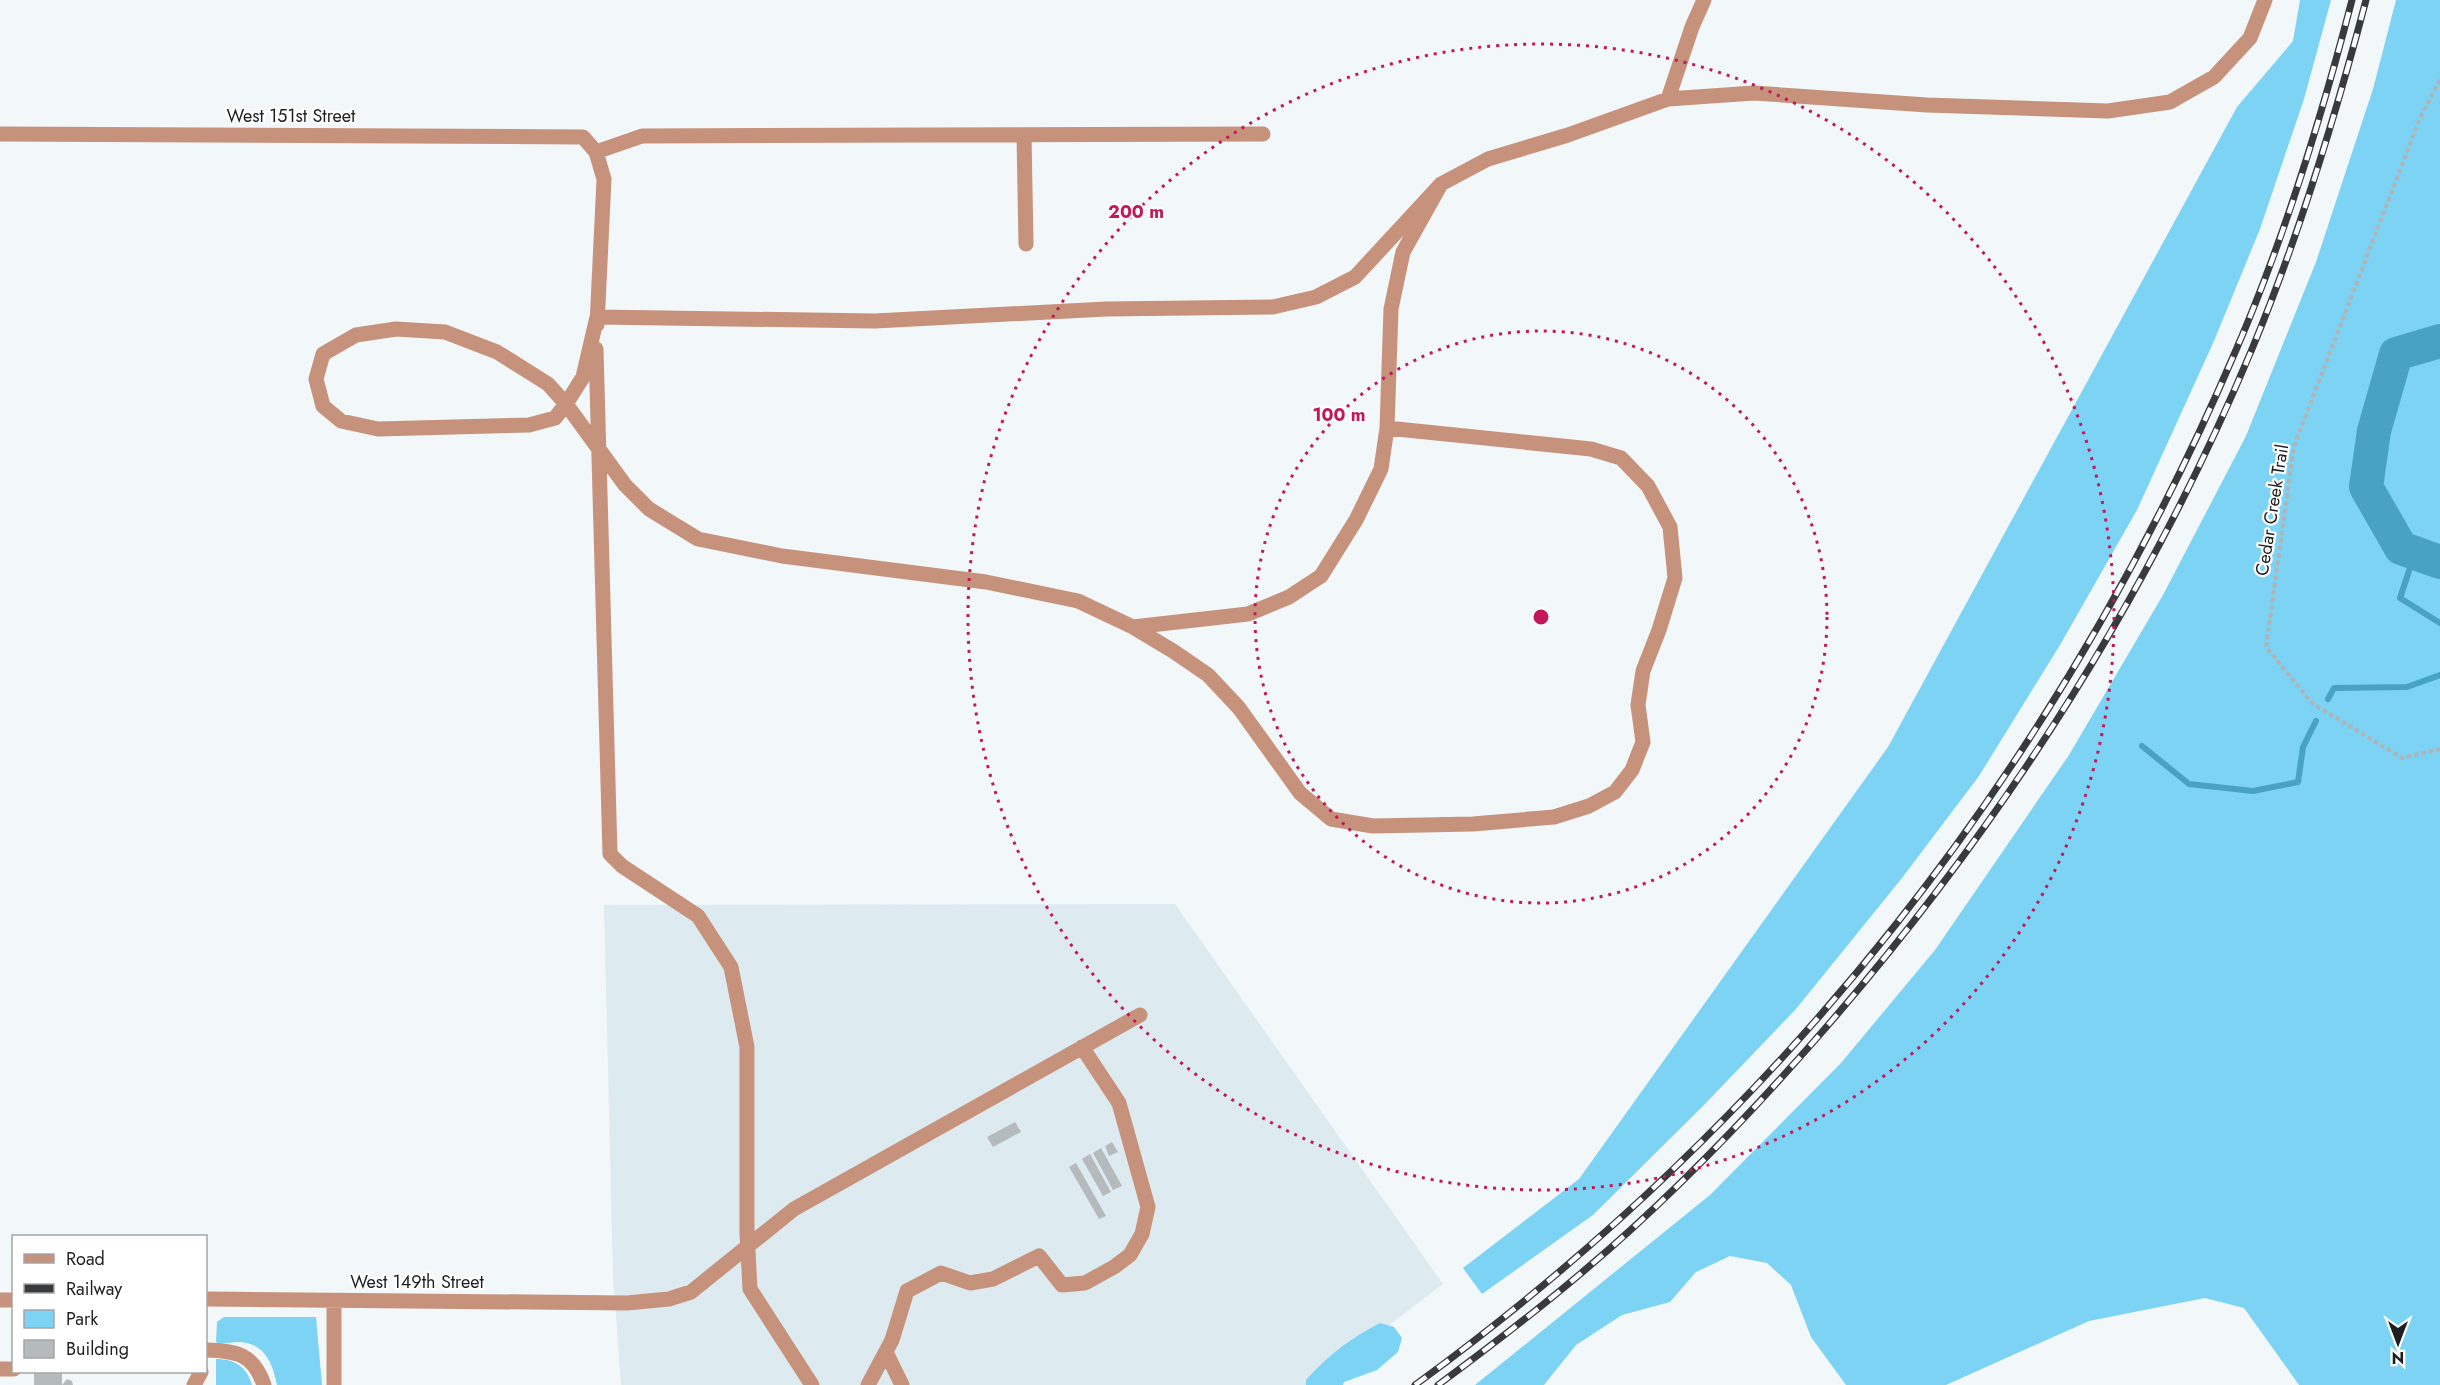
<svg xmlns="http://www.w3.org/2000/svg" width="2440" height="1385" viewBox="0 0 2440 1385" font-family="Jost,sans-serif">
  <rect width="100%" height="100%" fill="#f2f7f9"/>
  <path fill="#ddebf1" d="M 1175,904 L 1443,1284 L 1311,1385 L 621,1385 L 613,1275 L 604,905 Z"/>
  <path fill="#7cd3f3" d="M 2300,0 L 2331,0 L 2304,99 L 2260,229 L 2214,341 L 2137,510 L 2060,645 L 1979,776 L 1902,878 L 1796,1009 L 1704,1105 L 1593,1215 L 1482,1294 L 1463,1268 L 1579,1179 L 1888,747 L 2237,107 L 2293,41 Z
    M 2396,0 L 2440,0 L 2440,1385 L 2299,1385 L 2244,1308 L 2205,1298 L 2089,1321 L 1946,1385 L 1846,1385 L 1811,1337 L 1791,1285 L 1767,1263 L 1730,1256 L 1696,1272 L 1670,1302 L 1622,1315 L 1576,1345 L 1544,1385 L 1475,1385 L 1710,1195 L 1841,1063 L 1935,950 L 2069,755 L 2163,595 L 2246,436 L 2316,262 L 2373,89 Z
    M 224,1317 L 316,1317 L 322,1385 L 277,1385 C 273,1364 265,1343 239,1342 C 231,1342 223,1345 216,1342 L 217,1322 Z
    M 1380,1323 L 1394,1327 L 1402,1338 L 1398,1352 L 1377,1370 L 1344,1382 L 1343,1385 L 1306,1385 L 1306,1380 C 1328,1355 1351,1338 1380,1323 Z
    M 216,1359 C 235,1359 247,1367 252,1385 L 216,1385 Z"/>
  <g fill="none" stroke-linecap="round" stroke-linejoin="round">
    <path stroke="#48a3c3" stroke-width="6" d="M 2415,553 L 2400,598 L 2440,623
      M 2328,699 L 2334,688 L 2407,687 L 2440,675
      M 2142,746 L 2189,784 L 2253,791 L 2298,782 L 2303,747 L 2316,721"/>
    <path stroke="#48a3c3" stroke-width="34" d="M 2440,341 L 2396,354 L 2374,431 L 2366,487 L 2401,548 L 2440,562"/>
  </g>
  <path fill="#b5bbbd" d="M 1015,1122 L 1021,1132 L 993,1147 L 987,1137 Z
    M 1112,1142 L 1118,1152 L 1109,1156 L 1105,1146 Z
    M 1101,1148 L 1122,1186 L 1113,1190 L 1093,1153 Z
    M 1090,1154 L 1111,1192 L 1103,1196 L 1082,1159 Z
    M 1076,1163 L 1106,1216 L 1099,1219 L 1069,1167 Z
    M 34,1372 L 62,1372 L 62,1385 L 67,1379 L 72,1381 L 73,1385 L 34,1385 Z"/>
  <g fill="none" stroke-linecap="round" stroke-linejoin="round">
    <path stroke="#b0b4b6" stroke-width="4" stroke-dasharray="4.5 3" stroke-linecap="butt" d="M 2440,80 L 2420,118 L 2294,446 L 2266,647 L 2312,703 L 2402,758 L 2440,749"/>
    <path stroke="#c6927c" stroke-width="15" d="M 1668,99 L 1692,27 L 1704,0
      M 0,134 L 583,137 L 596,152 L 604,179 L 597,325
      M 1024,135 L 1026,244
      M 596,152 L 642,136 L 1263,134
      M 1441,184 L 1403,252 L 1391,309 L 1387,428 L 1591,449 L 1621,458 L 1648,486 L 1670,527 L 1675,578 L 1659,630 L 1643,671 L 1638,705 L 1643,742 L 1632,770 L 1615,792 L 1589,806 L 1554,817 L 1473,824 L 1373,826 L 1331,819 L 1300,793 L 1239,708 L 1208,675 L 1173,651 L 1133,627 L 1078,601 L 986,582 L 782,556 L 698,539 L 649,509 L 625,485 L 566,404 L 548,384 L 497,352 L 445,332 L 396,329 L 356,335 L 323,354 L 316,379 L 323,406 L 341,421 L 378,429 L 529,425 L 555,418 L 566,404 L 583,377 L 597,317 L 875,321 L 1106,309 L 1273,307 L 1316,297 L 1355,277 L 1441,184 L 1488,159 L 1568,135 L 1668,99 L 1754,93 L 1927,105 L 2108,111 L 2170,102 L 2214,77 L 2250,38 L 2265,0
      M 596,349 L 610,854 L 622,866 L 698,916 L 731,967 L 747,1047 L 747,1233 L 750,1289 L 812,1385
      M 1133,627 L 1248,614 L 1289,597 L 1321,576 L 1356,520 L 1381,469 L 1387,428
      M 206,1299 L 627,1303 L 669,1299 L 691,1292 L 794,1209 L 1140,1015
      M 0,1300 L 14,1300
      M 334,1301 L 334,1385
      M 206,1350 C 236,1351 253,1353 264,1385
      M 886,1352 L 902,1385
      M 0,1369 L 14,1369
      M 194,1385 L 201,1372
      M 868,1385 L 892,1340 L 907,1291 L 941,1273 L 970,1283 L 993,1279 L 1039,1256 L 1062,1285 L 1085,1283 L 1114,1267 L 1130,1255 L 1142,1234 L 1148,1207 L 1119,1103 L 1082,1047"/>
    <defs>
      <path id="rail" d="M 1415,1385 C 1783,1117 2057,768 2236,350 C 2285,237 2321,119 2352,0
        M 1438,1385 C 1488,1348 1538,1310 1586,1269 C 1669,1199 1744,1121 1815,1040 C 1996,834 2146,602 2252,349 C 2299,236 2335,118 2366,0"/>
    </defs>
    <use href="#rail" stroke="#383a3b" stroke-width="7"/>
    <use href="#rail" stroke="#fff" stroke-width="4.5" stroke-dasharray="14" stroke-linecap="butt"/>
  </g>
  <g fill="none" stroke="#c2185b" stroke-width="3" stroke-dasharray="3 6">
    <circle cx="1541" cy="617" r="286"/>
    <circle cx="1541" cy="617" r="573"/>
  </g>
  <g text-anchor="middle" stroke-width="4.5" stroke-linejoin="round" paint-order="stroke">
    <g font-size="18" fill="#1d1f20" stroke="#fff">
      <text x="291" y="122">West 151st Street</text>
      <text transform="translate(2272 510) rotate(-81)" y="6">Cedar Creek Trail</text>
      <text x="417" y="1288">West 149th Street</text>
    </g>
  </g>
  <circle cx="1541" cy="617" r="9" fill="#c2185b" stroke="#fff" stroke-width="3"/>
  <g font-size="18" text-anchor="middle" font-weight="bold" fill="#c2185b" stroke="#fff" stroke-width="4.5" stroke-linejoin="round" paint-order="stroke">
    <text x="1136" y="218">200 m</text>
    <text x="1339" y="421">100 m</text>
  </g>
  <rect x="12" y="1235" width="195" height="138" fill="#ffffff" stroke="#a5a5a6" stroke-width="1.5"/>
  <rect x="24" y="1254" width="30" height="9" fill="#c6927c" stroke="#a5a5a6" stroke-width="1.5"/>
  <text x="66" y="1265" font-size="18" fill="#1d1f20">Road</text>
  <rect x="24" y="1284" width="30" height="9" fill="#383a3b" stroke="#a5a5a6" stroke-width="1.5"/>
  <text x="66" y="1295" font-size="18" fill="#1d1f20">Railway</text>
  <rect x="24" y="1310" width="30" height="18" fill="#7cd3f3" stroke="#a5a5a6" stroke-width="1.5"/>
  <text x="66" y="1325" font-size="18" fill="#1d1f20">Park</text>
  <rect x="24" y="1340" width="30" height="18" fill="#b5bbbd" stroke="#a5a5a6" stroke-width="1.5"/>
  <text x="66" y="1355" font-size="18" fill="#1d1f20">Building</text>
  <g transform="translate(2398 1343) rotate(180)" stroke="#ffffff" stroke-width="4.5" paint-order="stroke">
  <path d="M0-4.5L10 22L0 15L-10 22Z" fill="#1d1f20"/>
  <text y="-9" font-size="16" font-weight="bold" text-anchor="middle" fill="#1d1f20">N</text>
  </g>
</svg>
